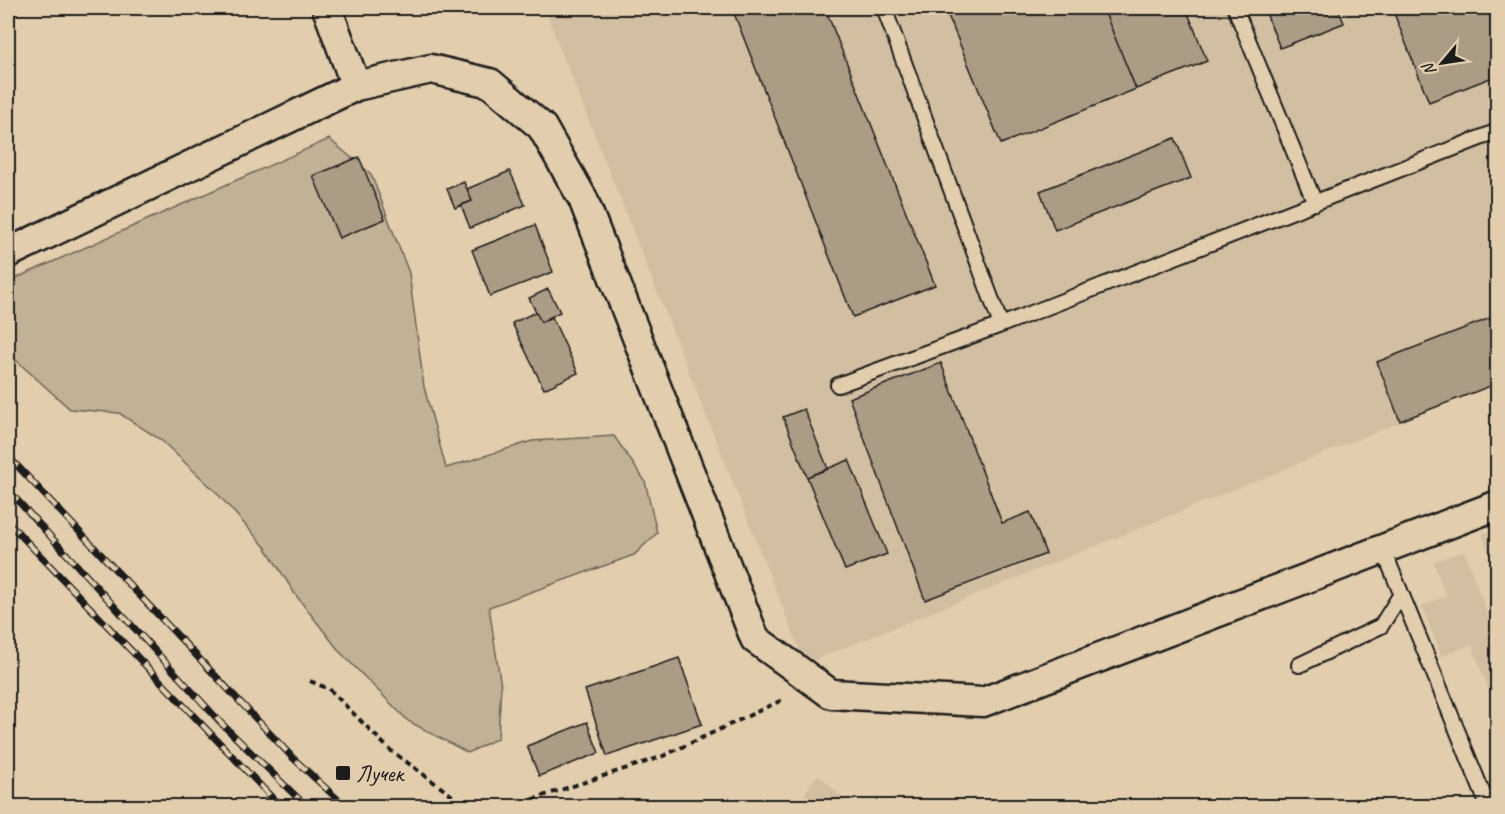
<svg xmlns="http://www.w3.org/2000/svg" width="1505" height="814" viewBox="0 0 1505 814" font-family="Caveat,sans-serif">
  <rect width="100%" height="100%" fill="#e2cead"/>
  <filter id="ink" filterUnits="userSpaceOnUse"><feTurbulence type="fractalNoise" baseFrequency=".0167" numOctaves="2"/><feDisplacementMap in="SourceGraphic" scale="12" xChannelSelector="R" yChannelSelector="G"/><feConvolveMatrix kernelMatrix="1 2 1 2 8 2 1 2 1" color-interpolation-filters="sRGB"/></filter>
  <g filter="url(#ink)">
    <path fill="#d2bfa1" d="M 544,8 L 1497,8 L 1497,383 L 805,664 Z
      M 1497,529 L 1497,576 L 1482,534 Z
      M 1464,551 L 1497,641 L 1497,713 L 1472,645 L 1441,656 L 1422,606 L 1446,596 L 1433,562 Z
      M 818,774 L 851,806 L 796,806 Z"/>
    <path fill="#c1b195" stroke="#6e6658" stroke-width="1.5" d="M 329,139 L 371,174 L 409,273 L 424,387 L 446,468 L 532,441 L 614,436 L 645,481 L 657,533 L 634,555 L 489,607 L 501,686 L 498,738 L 468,753 L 408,721 L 340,652 L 295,594 L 266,548 L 215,491 L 161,440 L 119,413 L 70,409 L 8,353 L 8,283 L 12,280 Z"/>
    <path fill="#ab9c85" stroke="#1c1c1c" stroke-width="1.5" d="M 732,8 L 825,8 L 935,285 L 853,317 Z
      M 945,8 L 1103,8 L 1136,89 L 1001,144 Z
      M 1103,8 L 1186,8 L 1207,61 L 1136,89 Z
      M 1264,8 L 1338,8 L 1344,23 L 1280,48 Z
      M 1392,8 L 1498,8 L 1498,75 L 1429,102 Z
      M 1175,138 L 1191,178 L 1055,230 L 1040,191 Z
      M 359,157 L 385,219 L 339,238 L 313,176 Z
      M 510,171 L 525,205 L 470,228 L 461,205 L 472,201 L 467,189 Z
      M 464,182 L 472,201 L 455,208 L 447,189 Z
      M 535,225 L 553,272 L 490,296 L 472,250 Z
      M 548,289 L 560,312 L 541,322 L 529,298 Z
      M 536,312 L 541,322 L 552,317 L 578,373 L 544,389 L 512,323 Z
      M 1498,315 L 1498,383 L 1400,421 L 1377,362 Z
      M 941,363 L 1002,523 L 1030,512 L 1046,554 L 925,600 L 849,398 Z
      M 804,409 L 828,469 L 807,477 L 783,417 Z
      M 849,460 L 887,554 L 845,570 L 807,477 Z
      M 679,658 L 702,724 L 607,756 L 585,690 Z
      M 587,722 L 599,753 L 539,776 L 527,746 Z"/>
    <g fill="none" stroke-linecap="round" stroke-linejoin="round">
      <defs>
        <path id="service" d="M 884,8 L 1001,325
          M 1235,8 L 1315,203
          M 838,385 L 1001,325 L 1498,131
          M 1383,549 L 1486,801 L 1498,797
          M 1299,665 L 1381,626 L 1401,594"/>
        <path id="minor" d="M 356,86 L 431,69 L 490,83 L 542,127 L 583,199 L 755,639 L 831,694 L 983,702 L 1498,505
          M 8,253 L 356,86 L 327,8"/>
      </defs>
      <use href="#service" stroke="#1c1c1c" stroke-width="18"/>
      <use href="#minor" stroke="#1c1c1c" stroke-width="33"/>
      <path stroke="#1c1c1c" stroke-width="4" stroke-dasharray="6 4.5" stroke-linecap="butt" d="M 310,681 L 329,689 L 389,749 L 462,803 L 481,806
        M 512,806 L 661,757 L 782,700"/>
      <use href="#service" stroke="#e2cead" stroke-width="14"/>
      <use href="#minor" stroke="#e2cead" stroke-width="28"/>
      <defs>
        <path id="rail" d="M 8,456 L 293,758 L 345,806
          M 8,490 L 222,724 L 306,806
          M 8,522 L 280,806"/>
      </defs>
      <use href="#rail" stroke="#1c1c1c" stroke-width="7"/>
      <use href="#rail" stroke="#e2cead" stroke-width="4.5" stroke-dasharray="14" stroke-linecap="butt"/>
    </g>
  </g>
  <rect fill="#1c1c1c" stroke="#e2cead" stroke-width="2" x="335" y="765" width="16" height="16" rx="3"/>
  <g text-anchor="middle" stroke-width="4.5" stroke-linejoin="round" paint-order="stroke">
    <g font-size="24" fill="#1c1c1c" stroke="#e2cead" text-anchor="start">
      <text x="356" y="781">Лучек</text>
    </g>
  </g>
  <rect width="1505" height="814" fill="none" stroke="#e2cead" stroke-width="30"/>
  <rect x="15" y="15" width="1475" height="784" fill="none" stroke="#1c1c1c" stroke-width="2" filter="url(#ink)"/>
  <g transform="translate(1442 63) rotate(241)" stroke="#e2cead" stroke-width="4.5" paint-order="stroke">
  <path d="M0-4.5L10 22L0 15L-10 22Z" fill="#1c1c1c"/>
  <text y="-9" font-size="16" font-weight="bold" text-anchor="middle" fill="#1c1c1c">N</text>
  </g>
</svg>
